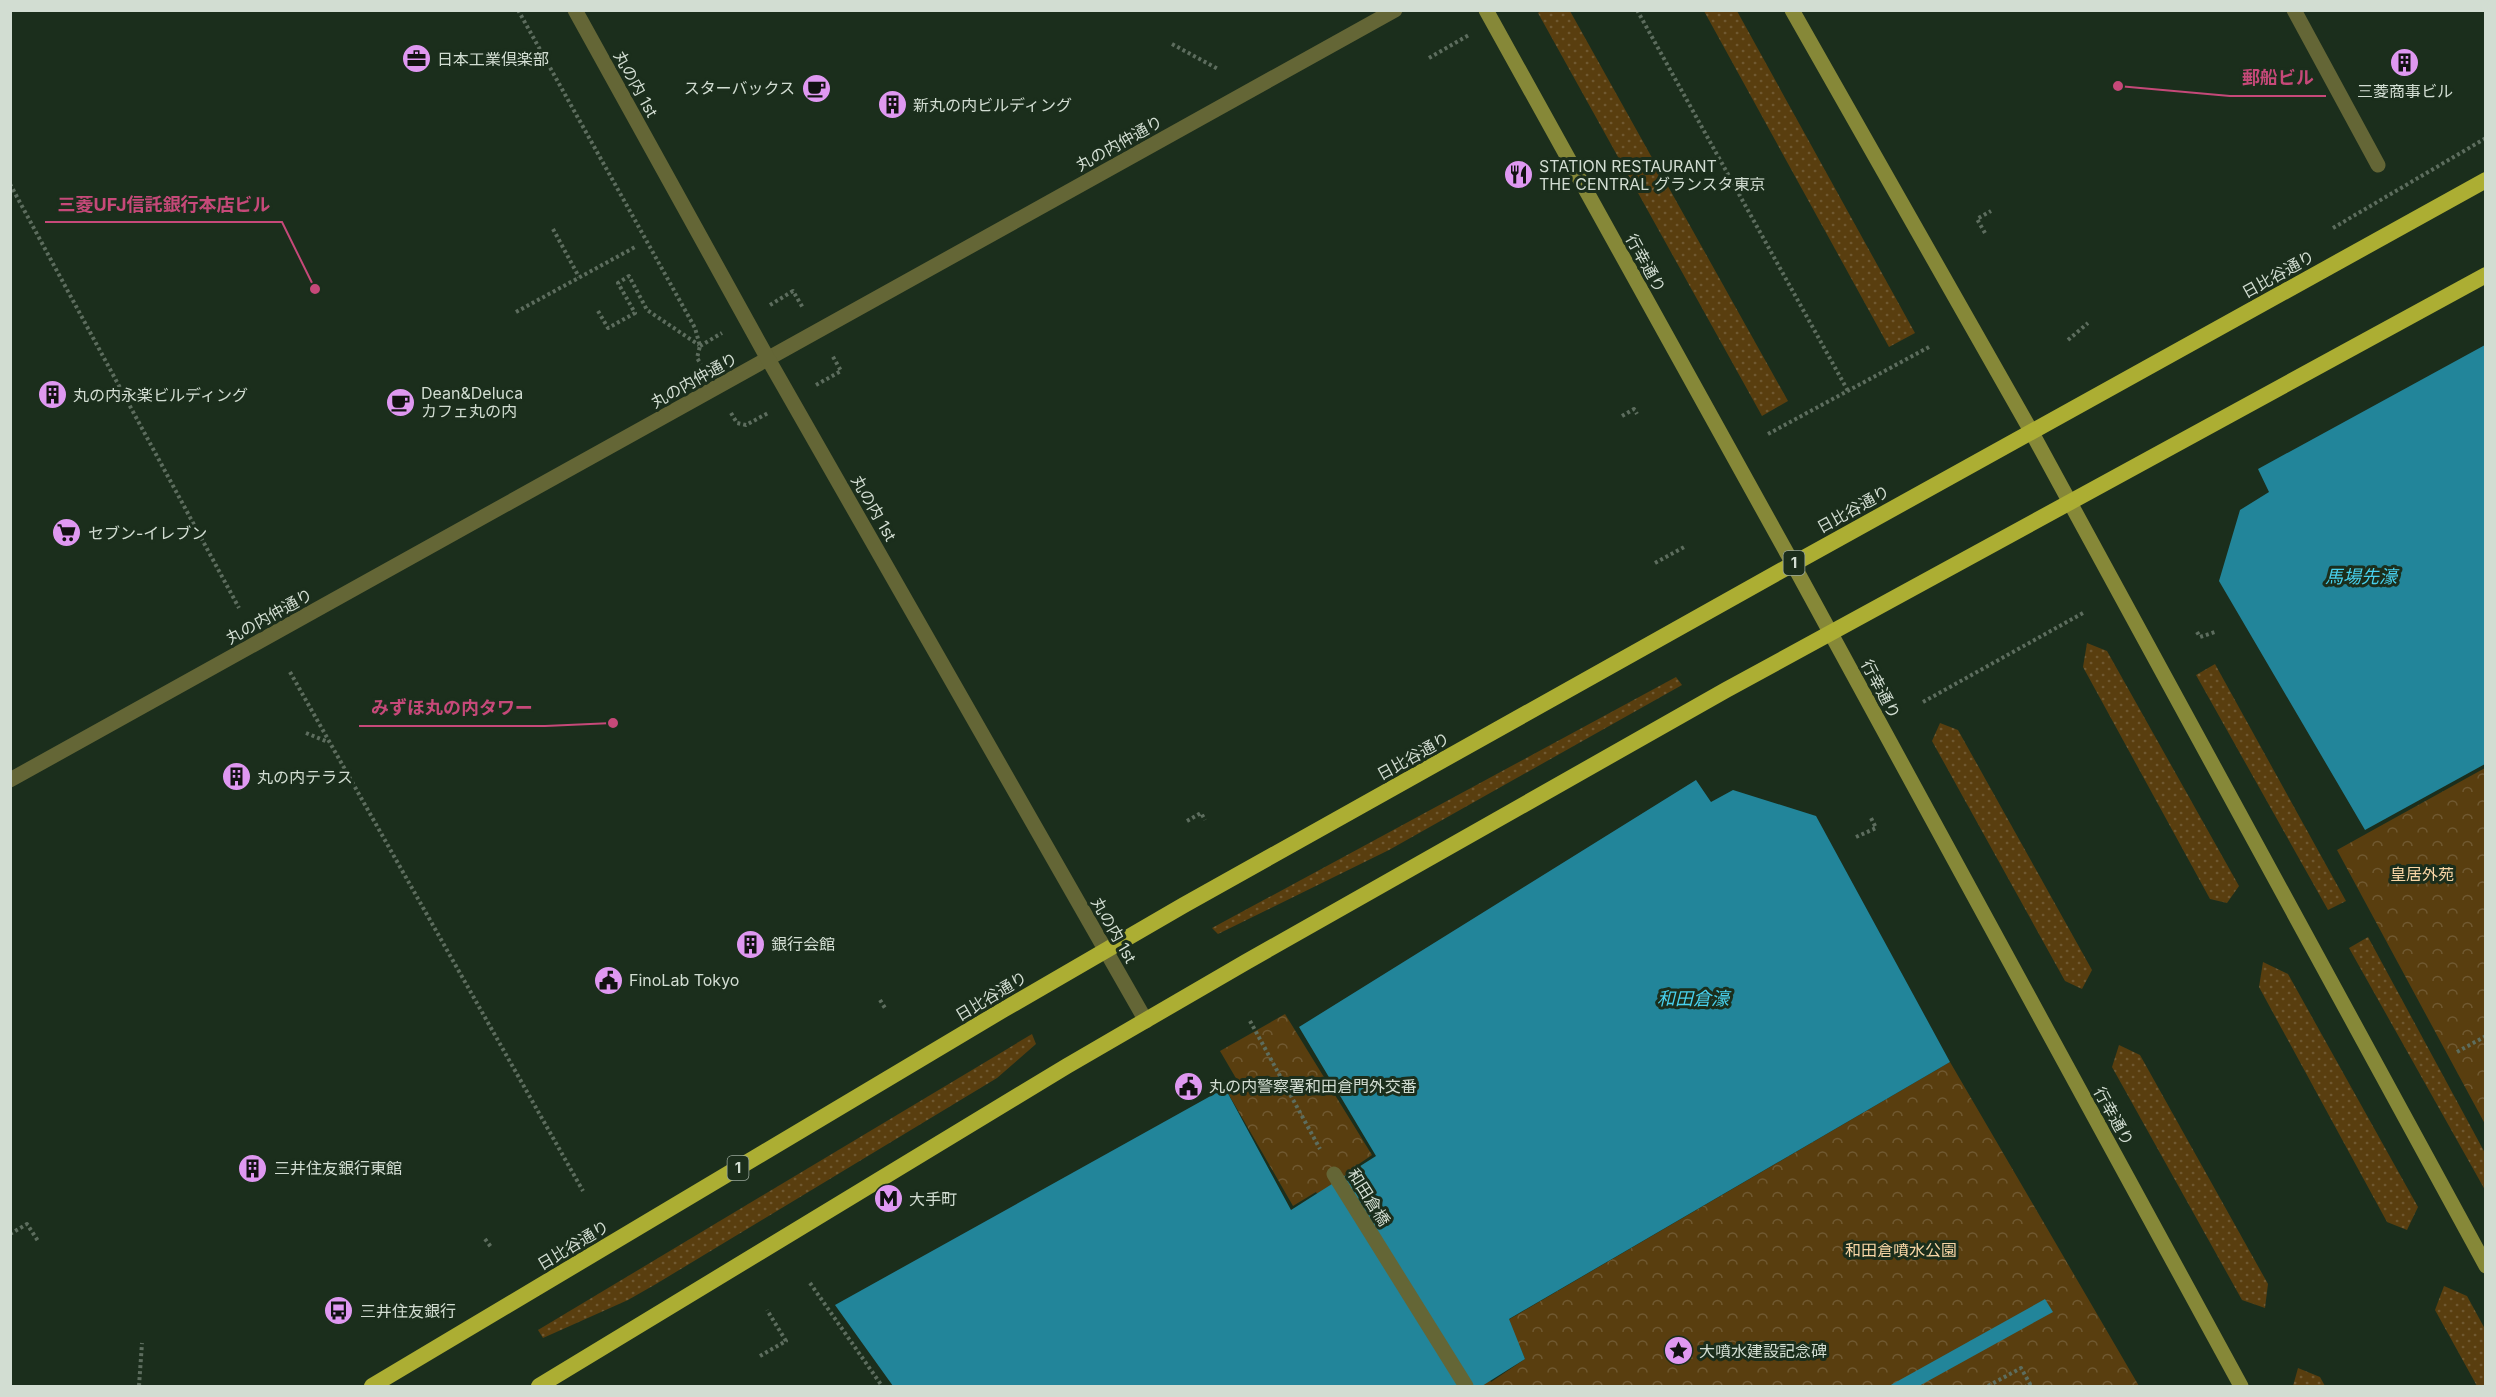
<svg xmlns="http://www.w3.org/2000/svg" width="2496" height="1397" viewBox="0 0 2496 1397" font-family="Inter,'Noto Sans JP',sans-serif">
  <defs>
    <pattern id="grass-dots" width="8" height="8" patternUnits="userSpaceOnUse" patternTransform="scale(1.5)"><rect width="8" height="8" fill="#593e0f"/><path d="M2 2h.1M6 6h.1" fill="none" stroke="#705931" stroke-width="1.8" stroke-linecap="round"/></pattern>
    <pattern id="park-crowns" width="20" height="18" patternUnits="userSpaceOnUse" patternTransform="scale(1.5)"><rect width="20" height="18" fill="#593e0f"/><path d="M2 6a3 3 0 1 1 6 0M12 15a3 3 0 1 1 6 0" fill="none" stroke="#705931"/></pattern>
  </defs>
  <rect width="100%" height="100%" fill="#1b2e1c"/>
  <path fill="url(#grass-dots)" d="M 1542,10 L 1570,11 L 1788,401 L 1762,416 L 1538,13 Z
    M 1704,11 L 1737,11 L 1915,333 L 1889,347 Z
    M 2087,643 L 2107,651 L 2239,886 L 2227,903 L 2210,899 L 2083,667 Z
    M 2215,664 L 2346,901 L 2328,910 L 2196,675 Z
    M 1676,677 L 1682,685 L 1389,850 L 1218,934 L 1212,928 Z
    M 1940,723 L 1958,730 L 2092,970 L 2082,989 L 2065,981 L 1932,741 Z
    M 2368,937 L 2485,1153 L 2485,1190 L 2349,948 Z
    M 2263,962 L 2288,974 L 2418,1207 L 2407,1230 L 2387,1222 L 2259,987 Z
    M 1032,1034 L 1036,1044 L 997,1078 L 656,1284 L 628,1300 L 543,1338 L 538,1330 Z
    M 2119,1045 L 2140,1055 L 2268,1284 L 2265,1308 L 2242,1300 L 2112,1067 Z
    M 2444,1286 L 2467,1296 L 2485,1329 L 2485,1386 L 2477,1386 L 2435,1310 Z
    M 2298,1368 L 2320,1377 L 2325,1386 L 2293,1386 Z"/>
  <path fill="url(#park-crowns)" d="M 2485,768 L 2485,1124 L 2337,850 Z
    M 1285,1014 L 1372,1155 L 1356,1166 L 1491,1382 L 1525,1359 L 1508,1320 L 1950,1062 L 2139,1386 L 1435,1386 L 1316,1192 L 1293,1206 L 1225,1088 L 1237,1080 L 1220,1051 Z"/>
  <path fill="#22859a" d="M 2485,345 L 2485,764 L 2365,830 L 2219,581 L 2240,510 L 2269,492 L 2258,469 Z
    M 1696,780 L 1711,802 L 1733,790 L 1816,816 L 1950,1062 L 1509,1319 L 1525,1359 L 1482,1386 L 893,1386 L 835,1305 L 1225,1088 L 1291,1210 L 1376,1156 L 1299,1027 Z
    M 2045,1299 L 2053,1312 L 1919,1386 L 1889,1386 Z"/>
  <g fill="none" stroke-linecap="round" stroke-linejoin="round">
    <path stroke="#5d6d5e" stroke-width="4" stroke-dasharray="3 3" stroke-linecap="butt" d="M 518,10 L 695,328 L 700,346 L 697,358 L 701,364
      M 1637,10 L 1848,391
      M 1172,44 L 1218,69
      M 1429,58 L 1469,35
      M 10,184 L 239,608
      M 2333,228 L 2486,138
      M 553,229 L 579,277
      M 1985,233 L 1977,219 L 1991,211
      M 770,305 L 793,291 L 803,308
      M 598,311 L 608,328 L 635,313 L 618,283 L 629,276 L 647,310 L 699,345
      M 516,312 L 637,246
      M 2068,340 L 2088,323
      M 700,346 L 722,333
      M 816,385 L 841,371 L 832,355
      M 731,413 L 737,423 L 746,425 L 768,413
      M 1622,416 L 1634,409 L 1637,414
      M 1768,434 L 1929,347
      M 1655,563 L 1686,546
      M 2197,632 L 2200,637 L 2215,632
      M 290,672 L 583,1191
      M 1923,702 L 2083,613
      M 306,733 L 328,742
      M 1187,821 L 1201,813 L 1205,820
      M 1856,837 L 1876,828 L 1870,816
      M 880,1000 L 885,1008
      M 1250,1021 L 1320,1149
      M 2457,1052 L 2486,1036
      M 10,1234 L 27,1224 L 38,1241
      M 485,1239 L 491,1247
      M 810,1283 L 882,1386
      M 760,1356 L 786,1341 L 767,1310
      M 139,1386 L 142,1343
      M 1988,1386 L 2021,1368 L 2030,1384 L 2026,1386"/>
    <path stroke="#646636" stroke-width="15" d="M 2294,10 L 2378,165
      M 1334,1174 L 1466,1386"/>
    <path stroke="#646636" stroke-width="15" d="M 10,780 L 1395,10"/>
    <path stroke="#646636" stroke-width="15" d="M 575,10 L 768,359 L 1146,1021"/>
    <path stroke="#868838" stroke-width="15" d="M 1486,10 L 1793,564 L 2241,1386
      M 1792,10 L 2031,431 L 2486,1266"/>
    <path stroke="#acae33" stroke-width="16" d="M 372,1386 L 1003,1010 L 1184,905 L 1793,564 L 2486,180
      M 539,1386 L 1067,1066 L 1246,962 L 1726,690 L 2486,275"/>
  </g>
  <defs>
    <symbol id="office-disc" viewBox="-11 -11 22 22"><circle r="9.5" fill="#df98f1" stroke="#1b2e1c"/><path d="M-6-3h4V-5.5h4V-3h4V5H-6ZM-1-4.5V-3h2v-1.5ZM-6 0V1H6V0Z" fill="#111"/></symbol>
    <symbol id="building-disc" viewBox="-11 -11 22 22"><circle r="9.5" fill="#df98f1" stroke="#1b2e1c"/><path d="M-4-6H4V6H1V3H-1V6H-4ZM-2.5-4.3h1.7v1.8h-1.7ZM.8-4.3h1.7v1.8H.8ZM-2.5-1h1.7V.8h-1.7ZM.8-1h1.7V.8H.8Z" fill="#111"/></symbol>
    <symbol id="cafe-disc" viewBox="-11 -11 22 22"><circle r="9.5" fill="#df98f1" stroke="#1b2e1c"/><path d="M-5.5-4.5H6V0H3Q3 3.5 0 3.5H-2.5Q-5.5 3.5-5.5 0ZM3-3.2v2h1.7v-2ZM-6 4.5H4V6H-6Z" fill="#111"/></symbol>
    <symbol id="restaurant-disc" viewBox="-11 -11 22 22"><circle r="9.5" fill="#df98f1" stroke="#1b2e1c"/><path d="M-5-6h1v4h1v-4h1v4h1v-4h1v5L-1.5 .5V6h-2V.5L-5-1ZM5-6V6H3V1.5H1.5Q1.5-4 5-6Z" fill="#111"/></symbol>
    <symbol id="supermarket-disc" viewBox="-11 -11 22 22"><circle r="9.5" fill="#df98f1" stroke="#1b2e1c"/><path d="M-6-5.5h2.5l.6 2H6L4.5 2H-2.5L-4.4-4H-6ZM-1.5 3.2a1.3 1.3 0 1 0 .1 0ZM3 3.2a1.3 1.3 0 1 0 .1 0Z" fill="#111"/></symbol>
    <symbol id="civic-disc" viewBox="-11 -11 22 22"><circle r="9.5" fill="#df98f1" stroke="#1b2e1c"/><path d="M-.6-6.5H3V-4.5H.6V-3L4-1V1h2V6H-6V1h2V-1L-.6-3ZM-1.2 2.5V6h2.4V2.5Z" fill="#111"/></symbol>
    <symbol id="metro-disc" viewBox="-11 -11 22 22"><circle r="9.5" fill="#df98f1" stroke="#1b2e1c"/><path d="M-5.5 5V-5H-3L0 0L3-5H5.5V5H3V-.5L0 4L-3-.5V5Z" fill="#111"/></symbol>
    <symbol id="bus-disc" viewBox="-11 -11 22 22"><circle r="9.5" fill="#df98f1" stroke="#1b2e1c"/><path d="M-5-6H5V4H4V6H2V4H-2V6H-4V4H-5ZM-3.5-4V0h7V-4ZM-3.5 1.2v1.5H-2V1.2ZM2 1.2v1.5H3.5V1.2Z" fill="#111"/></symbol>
    <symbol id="sight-disc" viewBox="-11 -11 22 22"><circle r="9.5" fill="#df98f1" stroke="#1b2e1c"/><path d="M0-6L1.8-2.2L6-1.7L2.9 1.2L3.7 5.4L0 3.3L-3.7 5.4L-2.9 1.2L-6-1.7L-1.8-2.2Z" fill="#111"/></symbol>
  </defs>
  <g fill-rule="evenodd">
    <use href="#office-disc" x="400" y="42" width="33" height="33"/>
    <use href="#building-disc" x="2388" y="46" width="33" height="33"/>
    <use href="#cafe-disc" x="800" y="72" width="33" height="33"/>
    <use href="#building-disc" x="876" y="88" width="33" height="33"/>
    <use href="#restaurant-disc" x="1502" y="158" width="33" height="33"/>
    <use href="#building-disc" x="36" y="378" width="33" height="33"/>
    <use href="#cafe-disc" x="384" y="386" width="33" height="33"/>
    <use href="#supermarket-disc" x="50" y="516" width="33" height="33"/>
    <use href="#building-disc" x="220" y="760" width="33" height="33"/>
    <use href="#building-disc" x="734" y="928" width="33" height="33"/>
    <use href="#civic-disc" x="592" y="964" width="33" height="33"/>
    <use href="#civic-disc" x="1172" y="1070" width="33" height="33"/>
    <use href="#building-disc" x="236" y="1152" width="33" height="33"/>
    <use href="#metro-disc" x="872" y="1182" width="33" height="33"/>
    <use href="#bus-disc" x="322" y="1294" width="33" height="33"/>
    <use href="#sight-disc" x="1662" y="1334" width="33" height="33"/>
  </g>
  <g text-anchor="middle" stroke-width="6" stroke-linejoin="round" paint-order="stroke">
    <g fill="#1b2e1c" stroke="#9ba89b" stroke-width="1.5">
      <rect x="1783.5" y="551" width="21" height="24" rx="4.5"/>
      <rect x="727.5" y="1156" width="21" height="24" rx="4.5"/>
    </g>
    <g font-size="15" font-weight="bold" fill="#d2ddd2">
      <text x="1794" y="568">1</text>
      <text x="738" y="1173">1</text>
    </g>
    <g font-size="16" fill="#d2ddd2" stroke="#1b2e1c" text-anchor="start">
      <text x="437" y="65">日本工業倶楽部</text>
      <text x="795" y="94" text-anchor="end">スターバックス</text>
      <text x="2405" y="97" text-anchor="middle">三菱商事ビル</text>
      <text x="913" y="111">新丸の内ビルディング</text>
      <text x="1539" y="172">STATION RESTAURANT<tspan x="1539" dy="18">THE CENTRAL グランスタ東京</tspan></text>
      <text x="421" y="399">Dean&amp;Deluca<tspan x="421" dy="18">カフェ丸の内</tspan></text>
      <text x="73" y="401">丸の内永楽ビルディング</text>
      <text x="88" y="539">セブン-イレブン</text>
      <text x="257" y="783">丸の内テラス</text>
      <text x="771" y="950">銀行会館</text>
      <text x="629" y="986">FinoLab Tokyo</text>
      <text x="1209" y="1092">丸の内警察署和田倉門外交番</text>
      <text x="274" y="1174">三井住友銀行東館</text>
      <text x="909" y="1205">大手町</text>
      <text x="360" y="1317">三井住友銀行</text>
      <text x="1699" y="1357">大噴水建設記念碑</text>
    </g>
    <g font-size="16" fill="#d2ddd2" stroke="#1b2e1c">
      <text transform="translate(636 84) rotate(61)" y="6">丸の内 1st</text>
      <text transform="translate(1119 143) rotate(-29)" y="6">丸の内仲通り</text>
      <text transform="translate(1646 263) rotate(61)" y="6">行幸通り</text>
      <text transform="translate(2278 274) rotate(-29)" y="6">日比谷通り</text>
      <text transform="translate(694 380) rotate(-29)" y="6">丸の内仲通り</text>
      <text transform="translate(874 508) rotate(60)" y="6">丸の内 1st</text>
      <text transform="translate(1853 509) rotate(-29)" y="6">日比谷通り</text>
      <text transform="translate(269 616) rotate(-29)" y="6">丸の内仲通り</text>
      <text transform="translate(1881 689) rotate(62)" y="6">行幸通り</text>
      <text transform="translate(1413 756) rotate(-29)" y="6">日比谷通り</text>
      <text transform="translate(1114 930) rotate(60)" y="6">丸の内 1st</text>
      <text transform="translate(991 996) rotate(-31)" y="6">日比谷通り</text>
      <text transform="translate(2114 1116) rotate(61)" y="6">行幸通り</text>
      <text transform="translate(1369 1197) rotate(58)" y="6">和田倉橋</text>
      <text transform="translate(573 1245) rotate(-31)" y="6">日比谷通り</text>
    </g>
    <g font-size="16" fill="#f9d6a6" stroke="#1b2e1c">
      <text x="2422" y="880">皇居外苑</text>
      <text x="1901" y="1256">和田倉噴水公園</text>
    </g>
    <g font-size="18" font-style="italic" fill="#48d1ee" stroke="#1b2e1c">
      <text x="2361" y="583">馬場先濠</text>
      <text x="1693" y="1005">和田倉濠</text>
    </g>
  </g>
  <path fill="none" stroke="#c64979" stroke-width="2" d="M2118 86L2230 96H2326M315 289L282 222H45M613 723L545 726H359"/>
  <g fill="#c64979" stroke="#1b2e1c" stroke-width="2">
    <circle cx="2118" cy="86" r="6"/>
    <circle cx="315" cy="289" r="6"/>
    <circle cx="613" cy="723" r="6"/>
  </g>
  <g font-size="18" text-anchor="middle" font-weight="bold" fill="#c64979" stroke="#1b2e1c" stroke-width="6" stroke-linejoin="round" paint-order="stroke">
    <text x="2278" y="84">郵船ビル</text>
    <text x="164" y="211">三菱UFJ信託銀行本店ビル</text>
    <text x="452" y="714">みずほ丸の内タワー</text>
  </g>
  <rect width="2496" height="1397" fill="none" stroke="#d2ddd2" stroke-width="24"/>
</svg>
